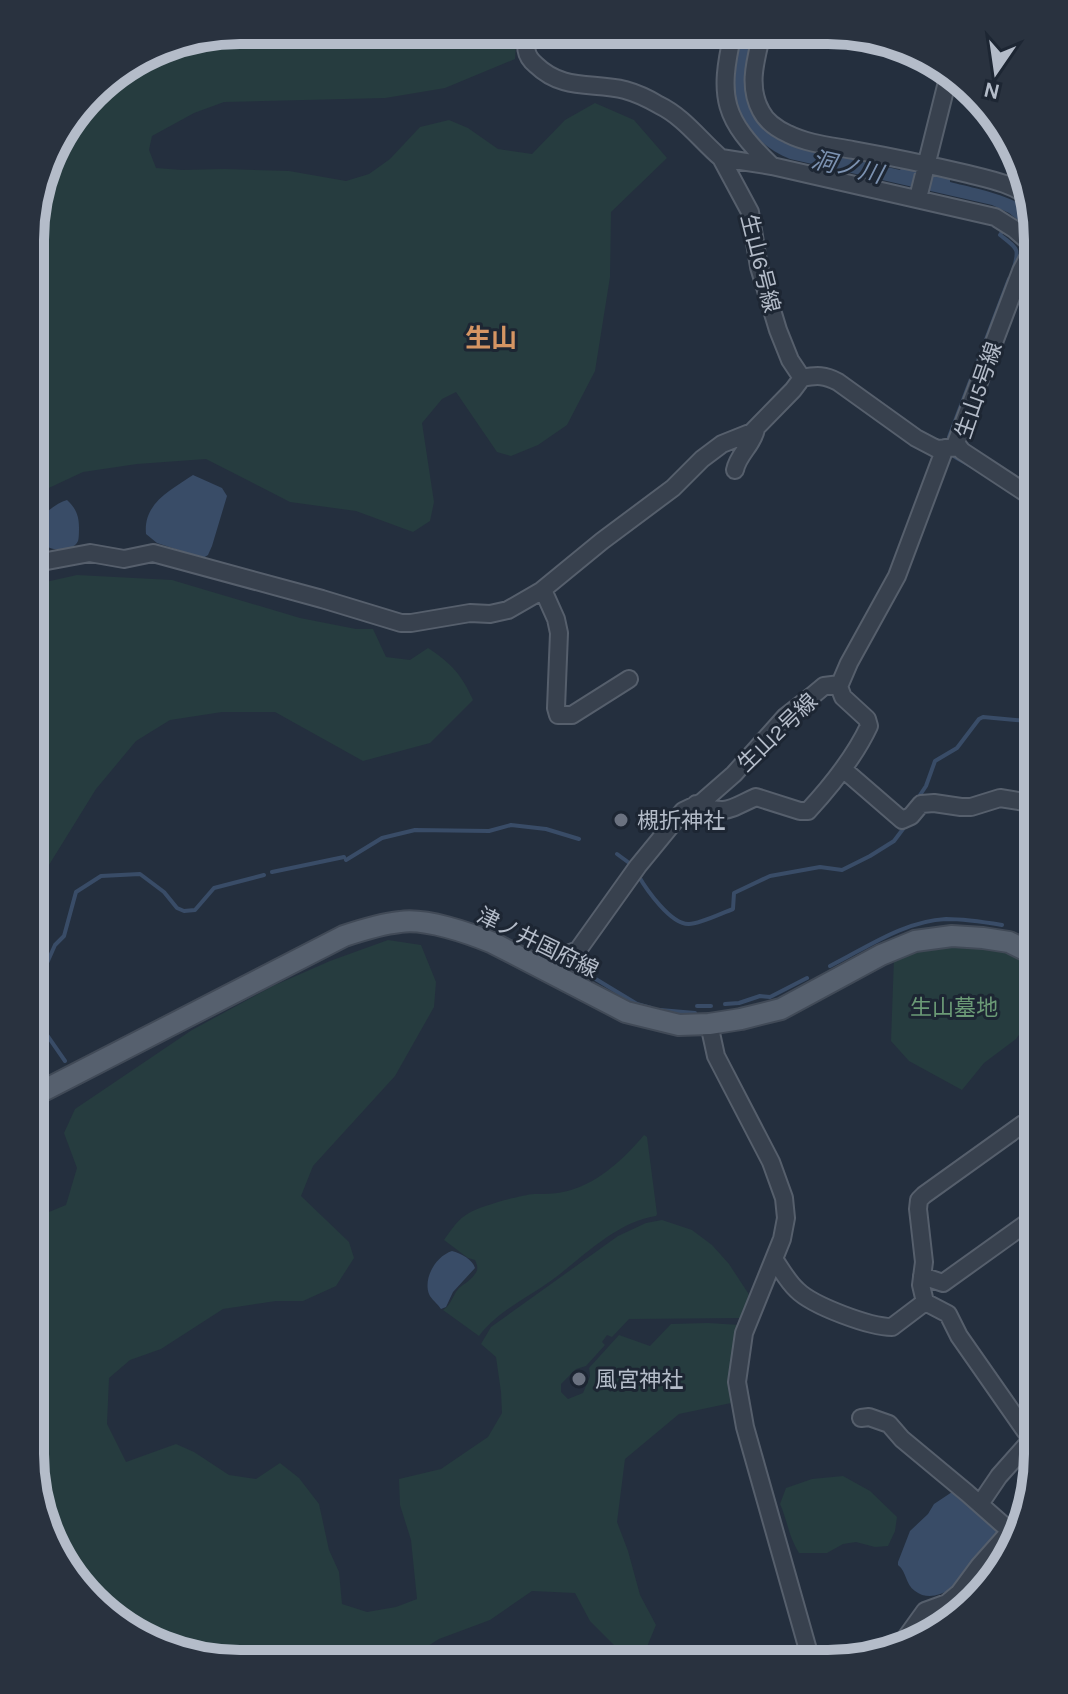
<svg xmlns="http://www.w3.org/2000/svg" width="1068" height="1694" viewBox="0 0 1068 1694" font-family="Karla,'Noto Sans JP',sans-serif">
  <rect width="100%" height="100%" fill="#242f3e"/>
  <path fill="#263c3f" d="M 240,30 L 517,32 L 515,59 L 445,88 L 385,98 L 224,102 L 194,113 L 152,136 L 149,150 L 156,168 L 182,170 L 224,169 L 289,171 L 346,181 L 369,174 L 390,159 L 420,127 L 449,120 L 468,128 L 498,149 L 532,154 L 565,120 L 595,103 L 634,120 L 667,158 L 611,212 L 610,277 L 595,371 L 567,425 L 538,445 L 511,456 L 497,452 L 456,392 L 442,399 L 422,423 L 434,502 L 430,521 L 413,532 L 356,511 L 290,502 L 206,459 L 137,464 L 83,472 L 38,493 L 31,503 L 32,213 L 52,147 L 101,82 L 160,46 Z
    M 77,575 L 172,580 L 300,618 L 356,629 L 373,629 L 386,657 L 410,660 L 428,648 C 451,663 462,675 473,700 L 430,743 L 363,761 L 275,712 L 222,712 L 170,720 L 136,741 L 96,789 L 31,894 L 31,582 L 41,583 Z
    M 388,940 L 421,945 L 436,982 L 434,1007 L 395,1076 L 313,1166 L 301,1196 L 349,1242 L 354,1258 L 336,1286 L 303,1301 L 276,1301 L 223,1309 L 161,1349 L 130,1360 L 109,1378 L 107,1424 L 126,1462 L 176,1444 L 194,1452 L 229,1475 L 256,1479 L 280,1463 L 299,1478 L 319,1504 L 329,1550 L 339,1572 L 342,1604 L 367,1612 L 396,1607 L 417,1599 L 411,1540 L 400,1505 L 399,1479 L 441,1469 L 488,1437 L 502,1413 L 501,1392 L 496,1357 L 481,1344 L 491,1327 L 618,1236 L 646,1223 L 662,1220 L 692,1230 L 712,1245 L 729,1264 L 748,1293 L 750,1298 L 742,1318 L 629,1319 L 612,1337 L 607,1335 L 602,1342 L 605,1345 L 586,1366 L 576,1369 L 561,1384 L 561,1392 L 568,1399 L 583,1393 L 590,1376 L 589,1368 L 619,1335 L 650,1346 L 671,1324 L 708,1323 L 740,1325 C 729,1353 729,1373 731,1403 L 679,1414 L 625,1459 L 617,1522 L 628,1551 L 640,1595 L 656,1625 L 646,1649 L 615,1646 L 590,1621 L 575,1593 L 532,1591 L 490,1620 L 439,1639 L 401,1663 L 212,1662 L 112,1620 L 46,1534 L 30,1454 L 30,1215 L 44,1214 L 66,1205 L 77,1168 L 64,1133 L 75,1109 L 192,1030 L 273,986 L 330,961 Z
    M 992,944 L 1038,967 L 1038,1009 L 1016,1039 L 984,1063 L 962,1090 L 909,1061 L 891,1041 L 894,958 L 936,945 Z
    M 644,1135 L 647,1137 L 657,1214 L 656,1216 C 616,1222 583,1257 552,1280 C 526,1299 499,1310 479,1336 L 443,1310 C 452,1304 452,1296 459,1288 C 464,1284 472,1279 475,1274 C 479,1269 477,1265 475,1260 L 468,1258 L 444,1240 C 451,1230 458,1219 469,1213 C 481,1206 521,1195 534,1194 C 547,1194 559,1194 571,1190 C 599,1182 626,1157 644,1135 Z
    M 843,1476 L 870,1491 L 897,1517 L 895,1531 L 888,1546 L 875,1547 L 856,1542 L 843,1544 L 827,1553 L 799,1553 C 788,1535 788,1522 780,1504 L 786,1488 L 812,1479 Z"/>
  <path fill="#394c67" d="M 739,33 L 754,33 L 744,79 L 747,95 L 757,121 L 770,134 L 788,144 L 900,170 L 902,167 L 950,178 L 950,182 C 969,187 1023,197 1033,215 C 1036,221 1037,233 1038,240 L 1017,224 L 1019,221 L 1009,213 L 992,205 L 790,159 C 760,147 742,126 735,95 C 733,87 730,78 731,70 C 732,58 737,45 739,33 Z
    M 193,475 L 222,488 L 227,496 L 212,546 L 208,555 L 203,558 L 157,543 L 146,534 C 143,503 171,490 193,475 Z
    M 67,500 C 76,508 79,516 79,528 C 79,530 79,539 78,541 C 71,558 25,549 38,523 C 43,513 57,503 67,500 Z
    M 452,1251 C 461,1253 473,1260 475,1268 L 453,1292 L 446,1307 L 441,1309 C 438,1304 431,1299 429,1294 C 423,1278 436,1256 452,1251 Z
    M 955,1490 L 1005,1533 C 988,1553 945,1614 915,1591 C 905,1584 907,1572 898,1565 L 898,1562 L 910,1531 L 928,1514 L 934,1504 Z"/>
  <g fill="none" stroke-linecap="round" stroke-linejoin="round">
    <path stroke="#394c67" stroke-width="4" d="M 1002,232 L 1000,235 C 1018,249 1020,248 1013,271
      M 949,437 L 1009,279
      M 955,457 L 971,466
      M 918,798 L 926,786 L 935,761 L 957,748 L 979,719 L 983,717 L 1038,722
      M 617,854 L 632,865
      M 346,860 L 382,838 L 415,830 L 489,831 L 511,825 L 546,829 L 579,839
      M 272,872 L 344,857
      M 638,875 C 646,889 671,925 689,924 C 700,924 722,913 733,909 L 734,893 L 770,876 L 820,867 L 842,870 L 870,856 L 894,841 L 903,829
      M 566,961 L 637,1004 L 651,1008
      M 830,966 C 866,948 904,921 946,919 C 964,919 984,922 1002,925
      M 31,999 L 55,945 L 64,936 L 76,892 L 101,876 L 140,874 L 164,892 L 177,908 L 184,911 L 195,910 L 214,888 L 264,875
      M 725,1004 L 739,1003 L 760,996 L 770,997 L 807,978
      M 697,1006 L 711,1006
      M 31,1007 L 31,1012 L 65,1061
      M 660,1010 L 695,1013"/>
    <defs>
      <path id="minor" d="M 529,32 C 525,46 524,55 536,65 C 563,91 592,82 625,90 C 636,93 649,99 659,105 C 684,117 700,140 721,158
        M 733,33 C 718,98 723,119 772,166
        M 762,33 C 756,59 747,86 761,111 C 766,121 777,129 788,134 C 808,144 832,146 853,150 C 892,157 930,165 968,174 C 988,179 1014,184 1030,198
        M 918,198 L 949,74
        M 959,447 L 937,449 L 916,438 L 838,382 C 825,375 817,375 802,378 L 790,360 L 778,330 L 759,267 L 750,212 L 721,158 L 772,166 L 995,217 L 1014,229 L 1037,249
        M 735,470 C 738,454 753,445 756,429
        M 1038,501 L 962,451 L 956,443 L 1021,271 L 1031,252 L 1038,248
        M 31,564 L 90,553 L 124,559 L 153,553 L 322,599 L 401,623 L 411,623 L 470,613 L 490,614 L 508,610 L 541,591 L 602,541 L 673,488 L 702,459 L 722,444 L 752,432 L 793,390 L 802,378
        M 543,590 L 556,619 L 559,633 L 556,708 L 558,715 L 572,715 L 629,679
        M 843,769 L 902,820 L 911,816 L 921,804 L 934,803 L 961,807 L 971,807 L 1000,798 L 1038,804
        M 696,804 C 728,815 727,810 756,797 L 800,811 L 808,811 C 832,785 854,758 869,726 L 867,719 L 843,697 L 838,684
        M 541,968 L 546,962 L 578,950 L 638,866 L 683,811 L 702,802 L 734,774 L 785,717 L 812,696 L 824,686 L 840,684 L 849,663 L 897,576 L 945,448
        M 709,1024 L 716,1056 L 771,1162 L 784,1198 L 786,1218 L 782,1239 L 744,1333 L 737,1382 L 745,1427 L 812,1664
        M 774,1259 C 781,1269 788,1282 797,1290 C 813,1306 870,1327 892,1327 L 925,1302
        M 922,1276 L 943,1283 L 1038,1215
        M 861,1418 L 869,1417 L 889,1424 L 902,1439 L 967,1493 L 1010,1531
        M 1038,1454 L 1033,1442 L 959,1336 L 948,1314 L 925,1302 L 921,1285 L 924,1262 L 918,1209 L 919,1200 L 924,1195 L 1023,1124 L 1038,1125
        M 980,1504 L 999,1476 L 1031,1440
        M 897,1650 L 925,1611 L 947,1603 L 959,1593 L 979,1566 L 1010,1531 L 1015,1528"/>
      <path id="major" d="M 31,1097 L 344,936 C 362,930 381,924 400,922 C 426,918 469,933 493,943 L 626,1012 L 679,1025 L 709,1024 L 741,1019 L 781,1009 L 881,955 L 915,941 L 952,936 L 983,938 L 1009,942 L 1027,951 L 1038,959"/>
    </defs>
    <use href="#minor" stroke="#565f6c" stroke-width="20"/>
    <use href="#major" stroke="#414a57" stroke-width="24"/>
    <use href="#minor" stroke="#38414e" stroke-width="16"/>
    <use href="#major" stroke="#56606e" stroke-width="20"/>
  </g>
  <g fill="#6b7280" stroke="#1d2633" stroke-width="3">
    <circle cx="621" cy="820" r="8"/>
    <circle cx="579" cy="1379" r="8"/>
  </g>
  <g text-anchor="middle" stroke-width="6" stroke-linejoin="round" paint-order="stroke">
    <g font-size="22" fill="#b4bcc9" stroke="#1d2633">
      <text transform="translate(761 263) rotate(76)" y="8">生山6号線</text>
      <text transform="translate(978 390) rotate(-71)" y="8">生山5号線</text>
      <text transform="translate(777 732) rotate(-44)" y="8">生山2号線</text>
      <text transform="translate(538 942) rotate(26)" y="8">津ノ井国府線</text>
    </g>
    <g font-size="22" fill="#b4bcc9" stroke="#1d2633" text-anchor="start">
      <text x="637" y="828">槻折神社</text>
      <text x="595" y="1387">風宮神社</text>
    </g>
    <g font-size="22" fill="#6b9a76" stroke="#1d2633">
      <text x="954" y="1015">生山墓地</text>
    </g>
    <g font-size="24" font-style="italic" fill="#7c92b1" stroke="#1d2633">
      <text transform="translate(847 167) rotate(13)" y="8">洞ノ川</text>
    </g>
    <g font-size="26" font-weight="bold" fill="#d59563" stroke="#1d2633">
      <text x="491" y="347">生山</text>
    </g>
  </g>
  <path d="M0 0H1068V1694H0ZM240 44H828A196 196 0 0 1 1024 240V1454A196 196 0 0 1 828 1650H240A196 196 0 0 1 44 1454V240A196 196 0 0 1 240 44Z" fill="#29323f" fill-rule="evenodd"/>
  <path fill="none" stroke="#b4bcc9" stroke-width="10" d="M240 44H828A196 196 0 0 1 1024 240V1454A196 196 0 0 1 828 1650H240A196 196 0 0 1 44 1454V240A196 196 0 0 1 240 44Z"/>
  <g transform="translate(996 72) rotate(193)" stroke="#1d2633" stroke-width="6" paint-order="stroke">
  <path d="M0-6L14 30L0 20L-14 30Z" fill="#b4bcc9"/>
  <text y="-12" font-size="22" font-weight="bold" text-anchor="middle" fill="#b4bcc9">N</text>
  </g>
</svg>
